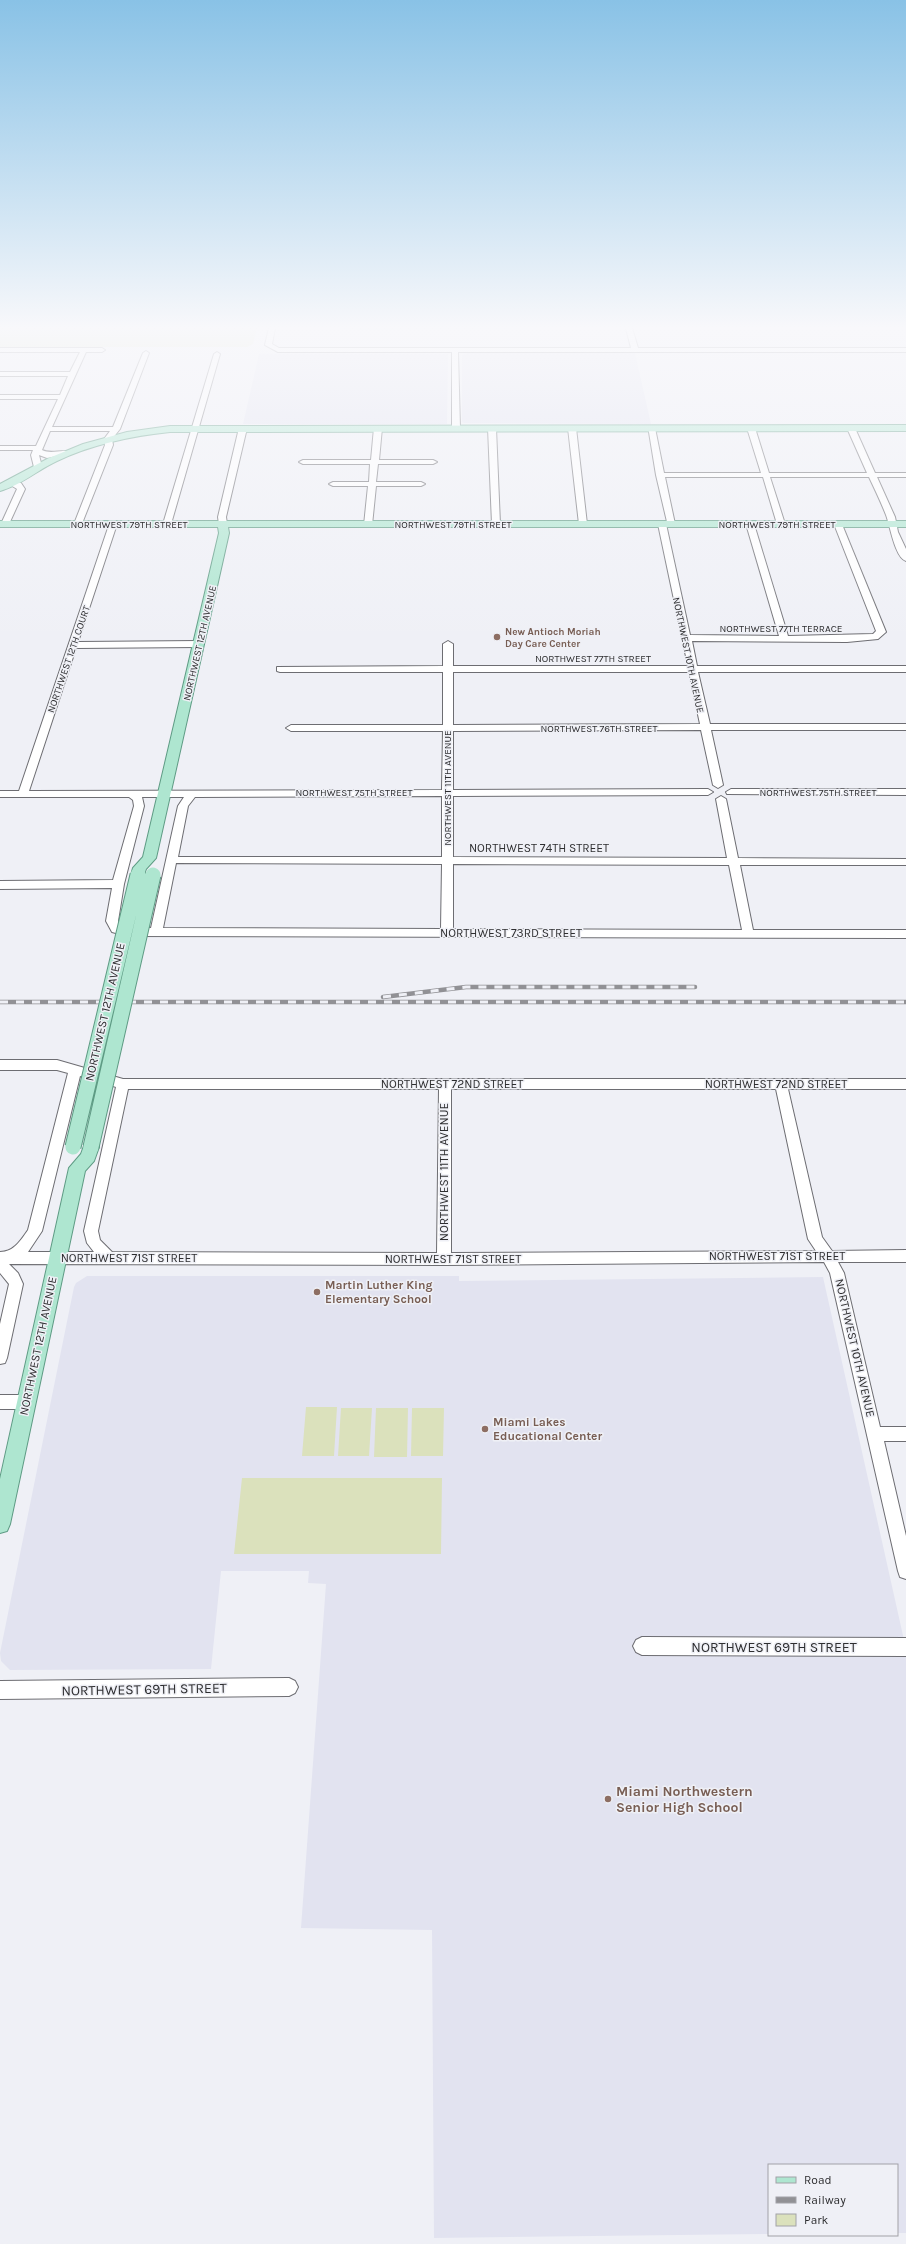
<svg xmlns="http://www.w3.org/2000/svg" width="906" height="2244" viewBox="0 0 906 2244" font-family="Karla,sans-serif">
  <rect width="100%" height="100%" fill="#eff0f6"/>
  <path fill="#e2e3f0" d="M 467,353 L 635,353 L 651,424 L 464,423 L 462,422 L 462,355 Z
    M 259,354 L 448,354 L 447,424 L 243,424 Z
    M 87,1276 L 459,1276 L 459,1281 L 823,1277 L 906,1649 L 906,2233 L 897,2233 L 897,2165 L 769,2165 L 769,2234 L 434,2238 L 432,1930 L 301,1928 L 326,1584 L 308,1583 L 309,1571 L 221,1571 L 211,1669 L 10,1670 L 1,1661 L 0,1653 L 74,1287 L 76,1283 Z"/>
  <path fill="#dbe1bc" d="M 0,328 L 257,328 L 253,344 L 247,347 L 0,347 Z
    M 306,1407 L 337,1407 L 334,1456 L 302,1456 Z
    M 341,1408 L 372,1408 L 369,1456 L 338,1456 Z
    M 376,1408 L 408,1408 L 407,1457 L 374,1457 Z
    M 412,1408 L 444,1408 L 443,1456 L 411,1456 Z
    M 242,1478 L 442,1478 L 441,1554 L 234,1554 Z"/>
  <path fill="#9bd7e4" d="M 336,328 L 568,328 L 360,330 Z"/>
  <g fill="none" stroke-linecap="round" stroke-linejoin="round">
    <defs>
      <path id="minor" d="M 269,328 L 275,328 L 272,344 L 279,348 L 631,348 L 626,328 L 632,328 L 638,348 L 906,348 L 906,352 L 458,352 L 460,428 L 456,430 L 452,428 L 452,352 L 278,352 L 265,345 Z
        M 0,348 L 102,348 L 105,350 L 102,352 L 86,352 L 52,427 L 113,427 L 143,353 L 146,351 L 149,353 L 120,429 L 112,439 L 113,445 L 81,526 L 74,524 L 105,445 L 104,439 L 110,431 L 50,431 L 42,450 C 52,455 63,448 70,453 L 47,458 L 39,455 L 42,467 L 38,469 L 34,467 L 31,455 L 33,450 L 0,450 L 0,446 L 36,446 L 58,399 L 0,399 L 0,395 L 60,395 L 68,376 L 0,376 L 0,372 L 70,372 L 80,352 L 0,352 Z
        M 217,352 L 220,354 L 171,524 L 164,526 L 163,524 L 214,354 Z
        M 243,426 L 247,428 L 226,517 L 227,524 L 223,526 L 219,524 L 218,517 L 239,428 Z
        M 378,426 L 382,428 L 379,460 L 433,460 L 437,462 L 433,464 L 378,464 L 376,482 L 421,482 L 425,484 L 421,486 L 376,486 L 372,525 L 368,527 L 364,525 L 368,486 L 333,486 L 329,484 L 333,482 L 369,482 L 370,464 L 303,464 L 299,462 L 303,460 L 371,460 L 374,428 Z
        M 492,426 L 496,428 L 500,524 L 496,526 L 492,524 L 488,428 Z
        M 572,426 L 576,428 L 587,524 L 583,526 L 579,524 L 568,428 Z
        M 648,426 L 655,428 L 664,473 L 761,473 L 747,428 L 751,426 L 755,428 L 769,473 L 867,473 L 847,428 L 854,426 L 875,473 L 906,473 L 906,477 L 877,477 L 895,517 L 898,532 L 906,549 L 906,561 C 895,558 890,525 886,515 C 881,502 875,490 869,477 L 770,477 L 785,524 L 781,526 L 777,524 L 763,477 L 665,477 L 675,524 L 668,526 L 656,475 Z
        M 9,480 L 21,483 L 25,489 L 9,524 L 5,526 L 1,524 L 17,489 L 9,484 Z
        M 110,522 L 117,524 L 78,642 L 199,641 L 204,644 L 199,647 L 76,648 L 29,791 L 442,790 L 443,731 L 291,731 L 286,728 L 291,725 L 443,725 L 443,672 L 280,672 L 277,671 L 277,667 L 443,666 L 443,644 L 448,641 L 453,644 L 453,666 L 688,666 L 658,524 L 662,522 L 666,524 L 690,635 L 779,636 L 746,524 L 750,522 L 754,524 L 788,636 L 873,634 L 876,631 L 834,524 L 841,522 L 886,632 L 878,639 L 847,642 L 692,641 L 697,666 L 906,666 L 906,672 L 698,672 L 710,724 L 906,724 L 906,730 L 711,730 L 723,785 L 718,788 L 713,785 L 701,730 L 453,731 L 453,790 L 708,789 L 713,792 L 708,795 L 453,796 L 453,857 L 727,858 L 716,799 L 721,796 L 726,799 L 738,858 L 906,859 L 906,865 L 740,865 L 753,930 L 906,930 L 906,938 L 127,936 L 112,932 L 106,921 L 112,888 L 0,889 L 0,881 L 113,880 L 134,806 L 133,800 L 129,797 L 0,797 L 0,791 L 19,791 ZM 453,672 L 689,672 L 700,724 L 453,725 ZM 442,796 L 442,857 L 178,857 L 188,806 L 195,797 ZM 142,797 L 184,797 L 178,806 L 151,928 L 120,926 L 118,921 L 124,884 L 144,806 ZM 176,863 L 442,864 L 441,929 L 163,928 ZM 453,864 L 729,865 L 742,930 L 453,929 Z
        M 731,789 L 906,789 L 906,795 L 727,794 L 726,792 Z
        M 0,1060 L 57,1060 L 123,1079 L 906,1079 L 906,1089 L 788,1089 L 822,1237 L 832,1251 L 906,1250 L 906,1262 L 838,1262 L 844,1273 L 880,1427 L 906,1427 L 906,1441 L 884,1441 L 906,1536 L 906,1579 L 900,1577 L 898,1571 L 830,1273 L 824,1262 L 444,1265 L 9,1264 L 18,1273 L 23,1284 L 7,1358 L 5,1363 L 0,1364 L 0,1324 L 9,1284 L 0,1273 L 0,1252 C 14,1252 21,1240 28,1230 L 68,1073 L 57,1070 L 0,1070 ZM 80,1076 L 116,1087 L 84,1231 L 87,1243 L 94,1252 L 28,1252 L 42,1231 ZM 128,1089 L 439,1089 L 437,1253 L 112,1252 L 100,1240 L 98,1231 ZM 451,1089 L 776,1089 L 808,1239 L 816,1251 L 451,1253 Z
        M 0,1395 L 26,1395 L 31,1397 L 34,1402 L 31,1407 L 26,1409 L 0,1409 Z
        M 642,1637 L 906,1638 L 906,1656 L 642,1655 L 636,1652 L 633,1646 L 636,1640 Z
        M 289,1678 L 295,1681 L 298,1687 L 295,1693 L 289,1696 L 0,1699 L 0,1681 Z"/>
      <path id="major" d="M 906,425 L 906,431 L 170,432 C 131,436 93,444 57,461 C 39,469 20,486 0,491 L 0,484 L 49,458 L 83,444 L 127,432 L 170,426 Z
        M 0,521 L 906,521 L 906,527 L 228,527 L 229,533 L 156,858 L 146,869 L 143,878 L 138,879 L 131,875 L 133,868 L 143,857 L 219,533 L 218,527 L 0,527 Z
        M 91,1141 L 97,1143 L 99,1147 L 94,1161 L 85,1171 L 10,1524 L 7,1531 L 0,1533 L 0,1479 L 69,1168 L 81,1154 L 85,1143 Z"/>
    </defs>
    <use href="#minor" stroke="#6d6d72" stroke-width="2"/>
    <use href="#major" stroke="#5e9b84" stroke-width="2"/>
    <use href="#minor" fill="#fff" fill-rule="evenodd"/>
    <use href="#major" fill="#aee6d0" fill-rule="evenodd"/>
    <defs>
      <path id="rail" d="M 383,997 L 466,987 L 695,987
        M 0,1002 L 906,1002"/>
    </defs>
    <use href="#rail" stroke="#919195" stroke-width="4.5"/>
    <use href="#rail" stroke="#eff0f6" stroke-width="3" stroke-dasharray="8" stroke-linecap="butt"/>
    <defs>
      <path id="major-bridge" d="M 73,1147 L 138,875
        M 91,1147 L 153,875"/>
    </defs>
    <use href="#major-bridge" stroke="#5e9b84" stroke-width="17" stroke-linecap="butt"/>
    <use href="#major-bridge" stroke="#aee6d0" stroke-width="15"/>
  </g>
  <linearGradient id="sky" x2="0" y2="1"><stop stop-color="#89c2e6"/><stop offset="0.51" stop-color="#f8f8fb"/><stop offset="1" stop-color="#f8f8fb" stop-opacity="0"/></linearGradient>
  <rect width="906" height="642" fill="url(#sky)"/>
  <g fill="#8d6e63" stroke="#eff0f6" stroke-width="1.5">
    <circle cx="497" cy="637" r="4"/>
    <circle cx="317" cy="1292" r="4"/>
    <circle cx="485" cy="1429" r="4"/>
    <circle cx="608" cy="1799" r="4"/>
  </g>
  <g text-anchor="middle" stroke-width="3" stroke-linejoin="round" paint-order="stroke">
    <g font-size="10" fill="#2e2e30" stroke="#eff0f6">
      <text x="129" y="528">NORTHWEST 79TH STREET</text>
      <text x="453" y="528">NORTHWEST 79TH STREET</text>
      <text x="777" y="528">NORTHWEST 79TH STREET</text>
      <text x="781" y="632">NORTHWEST 77TH TERRACE</text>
      <text transform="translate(199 643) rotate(-77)" y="4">NORTHWEST 12TH AVENUE</text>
      <text transform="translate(689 655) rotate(78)" y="4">NORTHWEST 10TH AVENUE</text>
      <text x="593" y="662">NORTHWEST 77TH STREET</text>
      <text transform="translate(68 659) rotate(-71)" y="4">NORTHWEST 12TH COURT</text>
      <text x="599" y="732">NORTHWEST 76TH STREET</text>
      <text transform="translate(447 788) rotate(-90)" y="4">NORTHWEST 11TH AVENUE</text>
      <text x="354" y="796">NORTHWEST 75TH STREET</text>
      <text x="818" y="796">NORTHWEST 75TH STREET</text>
    </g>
    <g font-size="10" font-weight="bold" fill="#785e54" stroke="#eff0f6" text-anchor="start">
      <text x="505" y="635">New Antioch Moriah<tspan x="505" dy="12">Day Care Center</tspan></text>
    </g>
    <g font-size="12" fill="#2e2e30" stroke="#eff0f6">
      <text x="539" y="852">NORTHWEST 74TH STREET</text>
      <text x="511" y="937">NORTHWEST 73RD STREET</text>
      <text transform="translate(105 1012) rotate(-77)" y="4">NORTHWEST 12TH AVENUE</text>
      <text x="452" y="1088">NORTHWEST 72ND STREET</text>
      <text x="776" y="1088">NORTHWEST 72ND STREET</text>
      <text transform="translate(444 1172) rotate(-90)" y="4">NORTHWEST 11TH AVENUE</text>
      <text x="777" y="1260">NORTHWEST 71ST STREET</text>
      <text x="129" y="1262">NORTHWEST 71ST STREET</text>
      <text x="453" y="1263">NORTHWEST 71ST STREET</text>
      <text transform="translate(38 1346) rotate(-78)" y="4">NORTHWEST 12TH AVENUE</text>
      <text transform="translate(855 1348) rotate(77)" y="4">NORTHWEST 10TH AVENUE</text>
    </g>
    <g font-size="12" font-weight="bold" fill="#785e54" stroke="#eff0f6" text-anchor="start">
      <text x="325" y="1289">Martin Luther King<tspan x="325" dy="14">Elementary School</tspan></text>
      <text x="493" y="1426">Miami Lakes<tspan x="493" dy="14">Educational Center</tspan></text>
    </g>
    <g font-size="14" fill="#2e2e30" stroke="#eff0f6">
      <text x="774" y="1652">NORTHWEST 69TH STREET</text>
      <text transform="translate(144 1689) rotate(-1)" y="5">NORTHWEST 69TH STREET</text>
    </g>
    <g font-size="14" font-weight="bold" fill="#785e54" stroke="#eff0f6" text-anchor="start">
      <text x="616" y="1796">Miami Northwestern<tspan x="616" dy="16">Senior High School</tspan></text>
    </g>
  </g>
  <rect x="768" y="2164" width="130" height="72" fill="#eff0f6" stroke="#a2a2a7"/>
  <rect x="776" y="2177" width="20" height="6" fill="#aee6d0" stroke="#a2a2a7"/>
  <text x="804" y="2184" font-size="12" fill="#2e2e30">Road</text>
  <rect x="776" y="2197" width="20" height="6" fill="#919195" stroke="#a2a2a7"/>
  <text x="804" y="2204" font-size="12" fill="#2e2e30">Railway</text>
  <rect x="776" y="2214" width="20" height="12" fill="#dbe1bc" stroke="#a2a2a7"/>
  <text x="804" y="2224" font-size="12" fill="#2e2e30">Park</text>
</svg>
